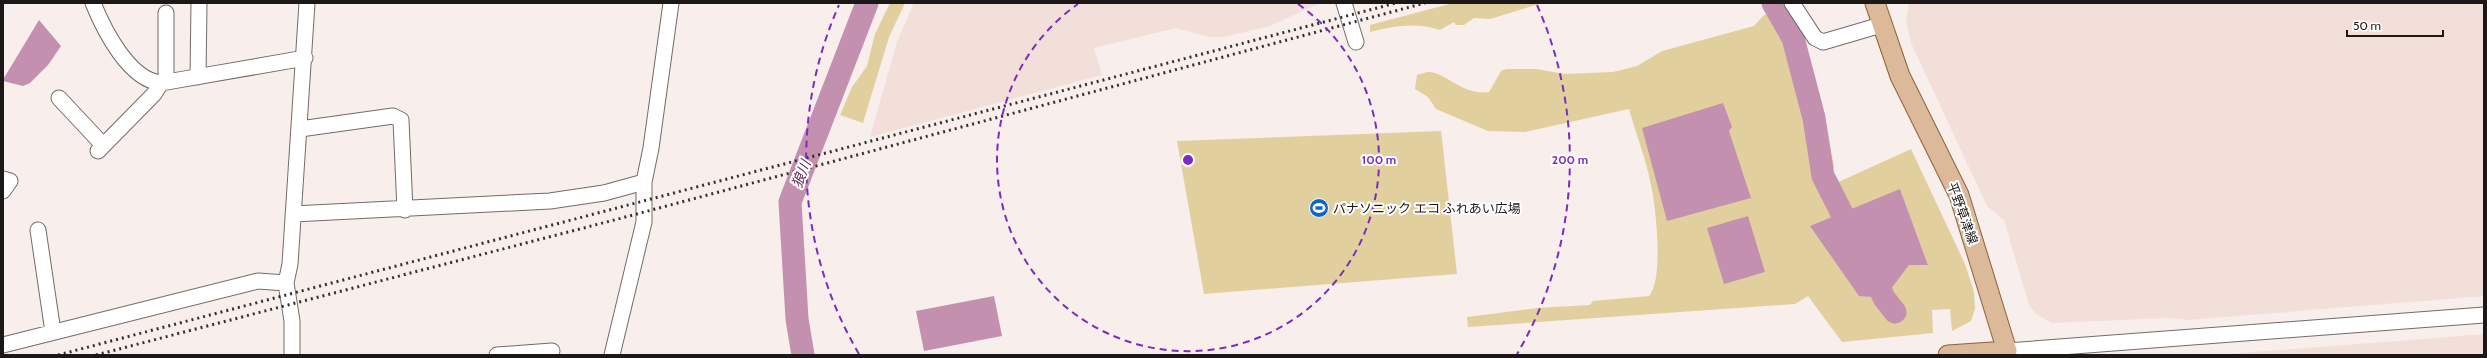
<svg xmlns="http://www.w3.org/2000/svg" width="2487" height="358" viewBox="0 0 2487 358" font-family="Cabin,'Noto Sans JP',sans-serif">
  <rect width="100%" height="100%" fill="#f8eeeb"/>
  <path fill="#f2dfda" d="M 914,3 L 1320,3 L 1270,26 L 1224,37 L 1209,37 L 1176,28 L 1094,48 L 1102,75 L 870,137 L 897,42 Z
    M 1909,3 L 2484,3 L 2484,296 L 2189,320 L 2167,318 L 2052,323 L 2036,314 L 2029,305 L 2004,220 L 1987,206 L 1911,43 L 1906,20 Z
    M 2484,334 L 2484,355 L 2215,355 L 2398,341 Z"/>
  <path fill="#e1d09e" fill-rule="evenodd" d="M 890,3 L 905,3 L 889,37 L 863,123 L 840,115 L 852,87 L 867,66 L 875,34 Z
    M 1453,3 L 1542,3 L 1490,19 L 1474,18 L 1464,25 L 1456,25 L 1454,22 L 1440,30 C 1416,22 1394,26 1370,32 L 1370,25 Z
    M 1773,14 L 1786,32 L 1810,121 L 1825,118 L 1834,167 L 1827,172 L 1834,184 L 1911,149 L 1965,264 L 1974,292 L 1975,309 L 1971,321 L 1952,331 L 1950,309 L 1932,310 L 1933,333 L 1842,342 L 1808,296 L 1795,304 L 1468,327 L 1467,317 L 1537,308 L 1590,305 L 1593,301 L 1649,296 C 1664,279 1656,208 1651,185 C 1646,159 1636,134 1629,109 L 1525,132 L 1488,131 L 1436,109 L 1428,97 L 1415,89 L 1417,75 C 1421,74 1425,72 1429,72 C 1445,72 1463,96 1489,92 L 1501,71 L 1506,69 L 1536,69 L 1565,74 L 1613,72 L 1637,66 L 1662,51 L 1754,26 L 1764,15 ZM 1900,189 L 1928,265 L 1909,265 Z
    M 1441,131 L 1457,274 L 1204,294 L 1177,141 Z"/>
  <path fill="#c390b0" d="M 39,20 L 61,46 L 48,65 L 30,83 L 23,86 L 3,81 L 4,78 Z
    M 1723,103 L 1732,127 L 1729,131 L 1751,198 L 1667,221 L 1642,128 Z
    M 1900,189 L 1928,265 L 1909,265 L 1884,298 L 1859,296 L 1810,226 Z
    M 1748,216 L 1765,272 L 1724,284 L 1707,228 Z
    M 994,296 L 1002,336 L 924,351 L 916,311 Z"/>
  <g fill="none" stroke-linecap="round" stroke-linejoin="round">
    <path stroke="#c390b0" stroke-width="23" d="M 1773,3 L 1793,38 L 1814,118 L 1823,176 L 1856,241
      M 1872,270 L 1884,298 L 1895,312
      M 803,355 L 797,319 L 790,202 L 867,3"/>
    <defs>
      <path id="minor" d="M 93,3 C 104,30 129,80 161,83 L 305,58
        M 1344,3 L 1356,42
        M 1792,3 L 1815,38 L 1823,42 L 1881,25
        M 198,77 L 199,3
        M 166,82 L 166,13
        M 59,98 L 103,145
        M 300,129 L 393,116 L 401,120 L 405,210
        M 98,151 L 154,94 L 161,83
        M 3,179 L 10,181 L 3,191
        M 293,214 L 550,201 L 604,193 L 644,182
        M 38,230 L 53,332
        M 3,345 L 258,281 L 286,283
        M 292,355 L 292,321 L 286,283 L 290,264 L 307,3
        M 497,355 L 552,351
        M 612,355 L 644,222 L 644,182 L 651,148 L 671,3
        M 2007,355 L 2007,351 L 2484,315"/>
      <path id="major" d="M 1875,3 L 1900,76 L 1959,195 L 2007,351 L 1948,355"/>
    </defs>
    <use href="#minor" stroke="#746b69" stroke-width="17"/>
    <use href="#major" stroke="#8a633e" stroke-width="21"/>
    <use href="#minor" stroke="#fff" stroke-width="15"/>
    <use href="#major" stroke="#dcb998" stroke-width="19"/>
    <path stroke="#35302f" stroke-width="3" stroke-dasharray="2 4" stroke-linecap="butt" d="M 58,355 L 1396,3
      M 96,355 L 618,219 L 1425,3"/>
  </g>
  <g fill="none" stroke="#7b2cbf" stroke-width="2" stroke-dasharray="7 5">
    <path d="M1298 4A191 191 0 1 1 1078 4"/>
    <path d="M859 354A382 382 0 0 1 839 5M1537 5A382 382 0 0 1 1517 354"/>
  </g>
  <defs>
    <symbol id="stadium-disc" viewBox="-11 -11 22 22"><circle r="9.5" fill="#0e64ce" stroke="#fff"/><path d="M0-5a6.5 5 0 1 0 0 10a6.5 5 0 1 0 0-10ZM-3.5-1.8h7v3.6h-7Z" fill="#fff"/></symbol>
  </defs>
  <g fill-rule="evenodd">
    <use href="#stadium-disc" x="1308" y="197" width="22" height="22"/>
  </g>
  <g text-anchor="middle" stroke-width="4" stroke-linejoin="round" paint-order="stroke">
    <g font-size="13" fill="#1c1817" stroke="#fff" text-anchor="start">
      <text x="1333" y="213">パナソニック エコ ふれあい広場</text>
    </g>
    <g font-size="13" fill="#1c1817" stroke="#fff">
      <text transform="translate(1963 213) rotate(70)" y="5">平野草津線</text>
    </g>
    <g font-size="14" font-style="italic" fill="#61244f" stroke="#fff">
      <text transform="translate(801 174) rotate(-69)" y="5">狼川</text>
    </g>
  </g>
  <circle cx="1188" cy="160" r="6" fill="#7b2cbf" stroke="#fff" stroke-width="2"/>
  <g font-size="12" text-anchor="middle" font-weight="bold" fill="#7b2cbf" stroke="#fff" stroke-width="4" stroke-linejoin="round" paint-order="stroke">
    <text x="1379" y="164">100 m</text>
    <text x="1570" y="164">200 m</text>
  </g>
  <rect width="2487" height="358" fill="none" stroke="#1c1817" stroke-width="8"/>
  <path d="M2347 30v6h96v-6" fill="none" stroke="#1c1817" stroke-width="2"/>
  <text x="2353" y="30" font-size="12" fill="#1c1817" stroke="#ffffff" stroke-width="3" paint-order="stroke">50 m</text>
</svg>
